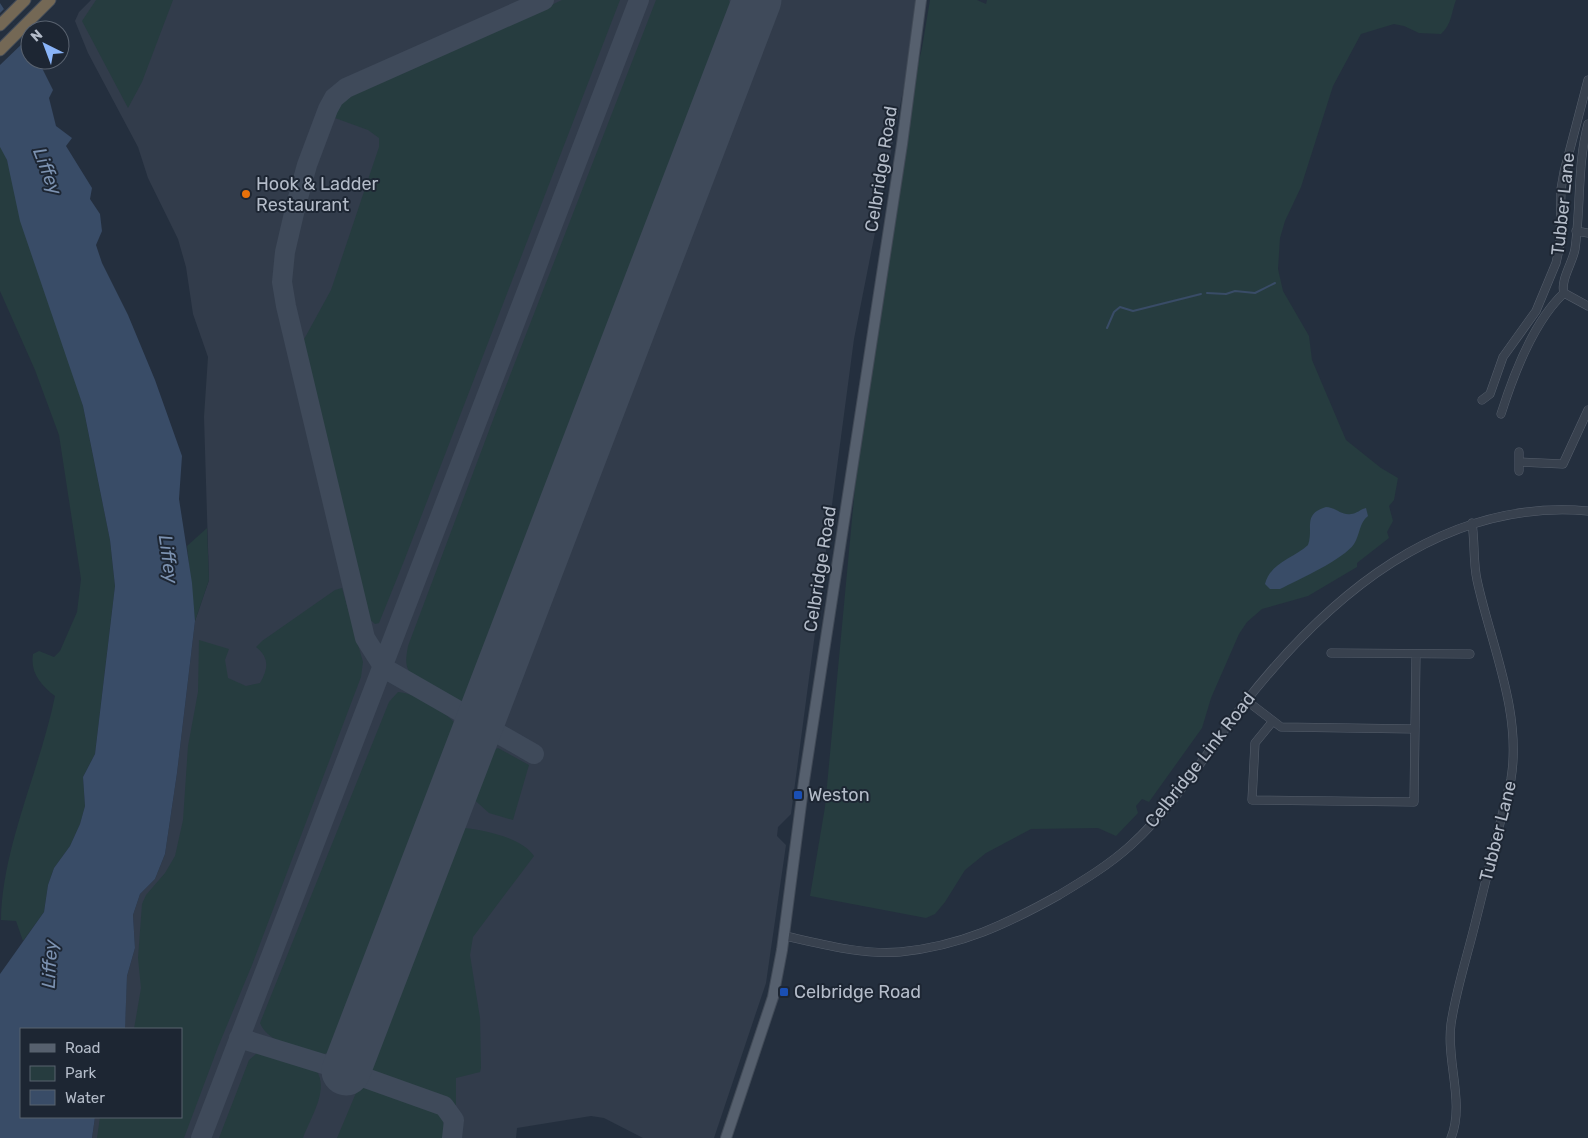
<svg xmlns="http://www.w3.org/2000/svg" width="1588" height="1138" viewBox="0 0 1588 1138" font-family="Rubik,sans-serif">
  <rect width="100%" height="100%" fill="#242f3e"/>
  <path fill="#323c4b" d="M 91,0 L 921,0 L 854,339 L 791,814 L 778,827 L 777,836 L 786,845 L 766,983 L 714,1138 L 643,1138 L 604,1118 L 591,1116 L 517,1128 L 516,1138 L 92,1138 L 95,1117 L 181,1117 L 181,1029 L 125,1029 L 125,1022 L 127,976 L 135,948 L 133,915 L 140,894 L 155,879 L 165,854 L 177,773 L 195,621 L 209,580 L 204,417 L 208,357 L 193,314 L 186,267 L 178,239 L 148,178 L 138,147 L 88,53 L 75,21 L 79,12 Z"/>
  <path fill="#263c3f" d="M 96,0 L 173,0 L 142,82 L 128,108 L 82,21 Z
    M 562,0 L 620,0 L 404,561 L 379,623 L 375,624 L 367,617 L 302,343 L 331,290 L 379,147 L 379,138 L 368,130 L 335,118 L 340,104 L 365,87 L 470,43 Z
    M 656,0 L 729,0 L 731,6 L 731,16 L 594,379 L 475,682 L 464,703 L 412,675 C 404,666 406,658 408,646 L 502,396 Z
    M 930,0 L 977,0 L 986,4 L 987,0 L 1456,0 C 1451,13 1452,24 1441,34 L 1419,33 L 1404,26 L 1394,24 L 1361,34 L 1333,86 L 1301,187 L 1285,221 L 1280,238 L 1278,269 L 1283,291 L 1309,336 L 1312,360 L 1346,440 L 1381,468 L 1398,478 L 1394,500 L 1389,506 L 1393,521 L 1387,532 L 1389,538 L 1357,563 L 1357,567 L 1308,596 L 1262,609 L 1247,622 L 1239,634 L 1211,698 L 1202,728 L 1149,802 L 1142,799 L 1136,806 L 1138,813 L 1116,836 L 1098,828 L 1031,829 L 986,853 L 965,870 L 945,902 L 935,914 L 926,918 L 810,896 L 825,807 L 857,466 L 863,430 L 895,161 L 922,48 Z
    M 0,144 L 7,160 L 83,406 L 110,540 L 115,586 L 95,754 L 83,777 L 85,806 L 80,824 L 70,846 L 54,868 L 48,885 L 44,912 L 23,941 L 16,921 L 1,920 C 2,847 40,770 55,696 C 41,685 30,673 33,654 L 39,651 L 54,657 L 60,651 L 77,612 L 81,579 L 59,435 L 35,370 L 0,291 Z
    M 207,528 L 209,580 L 195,621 L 187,546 Z
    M 342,588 L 363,662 L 361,677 L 252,965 L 218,1047 L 184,1138 L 97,1138 L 100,1117 L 181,1117 L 181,1029 L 134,1029 L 141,988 L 138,958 L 142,904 L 146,895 L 165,873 L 175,856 L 183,820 L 188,746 L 198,692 L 199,640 L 229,649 L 225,660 L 228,678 L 246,686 L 260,683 C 268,669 270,658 256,647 L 262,641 L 335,590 Z
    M 398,692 C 418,694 442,709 456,724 L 456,732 L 425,816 L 334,1043 L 328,1053 L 323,1054 C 302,1048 269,1045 260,1023 L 389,702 Z
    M 498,748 L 529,765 L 513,820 L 489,813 L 469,795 L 485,755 Z
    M 464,828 C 485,830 522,838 534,856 L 473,937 L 470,955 L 480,1018 L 481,1068 L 480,1072 L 456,1078 L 456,1105 L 448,1105 L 373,1076 L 369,1074 L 366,1066 L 458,832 Z
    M 257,1053 L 268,1053 L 316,1070 C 330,1089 310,1119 303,1138 L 219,1138 L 249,1060 Z
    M 361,1081 C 373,1081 433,1103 439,1112 C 445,1119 444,1130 444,1138 L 337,1138 Z"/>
  <path fill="#394c67" d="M 0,3 L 30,49 L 30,60 L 38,60 L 53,90 L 49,98 L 56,126 L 72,138 L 66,146 L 92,188 L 90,199 L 100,214 L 102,231 L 96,245 L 102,263 L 128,315 L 155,380 L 182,456 L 179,499 L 192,583 L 195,621 L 177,773 L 165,854 L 155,879 L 140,894 L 133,915 L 135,948 L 127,976 L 125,1029 L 21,1029 L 21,1117 L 95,1117 L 92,1138 L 0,1138 L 0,974 L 44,912 L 48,885 L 54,868 L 70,846 L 80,824 L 85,806 L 83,777 L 95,754 L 115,586 L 110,540 L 83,406 L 20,221 L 7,160 L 0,147 Z
    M 1326,507 C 1335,507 1342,516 1351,514 C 1356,514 1361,509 1366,508 L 1368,516 C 1359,523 1360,535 1354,544 C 1344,559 1298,580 1280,589 L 1270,589 L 1265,584 C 1270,563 1294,558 1308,545 C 1314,528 1302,514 1326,507 Z"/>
  <path fill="#242f3e" d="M 4,9 L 25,41 L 0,65 L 0,13 Z"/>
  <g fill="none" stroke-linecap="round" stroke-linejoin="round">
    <path stroke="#394c67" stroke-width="2" d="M 1207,293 L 1226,294 L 1235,291 L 1255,293 L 1275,283
      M 1107,328 L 1114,312 L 1120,307 L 1133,311 L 1201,294"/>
    <path stroke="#3f4a5a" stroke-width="20" d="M 534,754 L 384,668 L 365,638 L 286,306 L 282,282 L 285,252 L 295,209 L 307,165 L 328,109 L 334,98 L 346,88 L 544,0
      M 239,1038 L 346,1071 L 444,1106 L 454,1120 L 452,1138
      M 201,1138 L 639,0"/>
    <path stroke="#3f4a5a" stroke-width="49" d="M 346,1071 L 757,0"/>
    <defs>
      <path id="minor" d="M 1576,231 L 1588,233
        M 1564,293 C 1560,280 1573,262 1575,249 C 1581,207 1577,165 1588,124
        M 1564,293 L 1588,306
        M 1482,400 L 1490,394 L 1503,357 L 1536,311 L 1556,263 L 1560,245 L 1561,189 L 1564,172 L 1588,80
        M 1501,414 C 1513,376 1534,321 1564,293
        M 1519,462 L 1563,464 L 1588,410
        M 1519,471 L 1519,452
        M 1331,653 L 1470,654
        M 1247,701 L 1281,727 L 1415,729
        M 1273,721 L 1255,743 L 1252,800 L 1414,802 L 1416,654
        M 785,936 C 822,944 861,955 900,952 C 961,946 1007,924 1059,895 C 1084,880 1109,865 1131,845 C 1175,805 1207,752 1243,705 C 1328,596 1442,498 1588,511
        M 1451,1138 C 1465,1103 1446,1061 1451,1024 C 1456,990 1467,957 1475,924 C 1487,876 1499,828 1511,779 C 1522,712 1491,645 1477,580 C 1473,562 1475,542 1472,523"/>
      <path id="major" d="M 726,1138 L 773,997 L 782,950 L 804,781 L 902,144 L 921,0"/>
      <path id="highway" d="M 0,25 L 25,0
        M 0,50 L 50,0"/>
    </defs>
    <use href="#minor" stroke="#565f6c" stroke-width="9"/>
    <use href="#major" stroke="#414a57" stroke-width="12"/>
    <use href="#highway" stroke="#434c59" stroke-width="13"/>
    <use href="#minor" stroke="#38414e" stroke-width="8"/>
    <use href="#major" stroke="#56606e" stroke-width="10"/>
    <use href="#highway" stroke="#746855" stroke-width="11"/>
  </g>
  <circle fill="#e8710a" stroke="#1d2633" stroke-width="2" cx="246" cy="194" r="5"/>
  <g fill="#1a4fb4" stroke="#1d2633" stroke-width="2">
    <rect x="793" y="790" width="10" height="10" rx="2.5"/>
    <rect x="779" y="987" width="10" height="10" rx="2.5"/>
  </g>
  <g text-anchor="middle" stroke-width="4" stroke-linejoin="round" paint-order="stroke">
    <g font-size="18" fill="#b4bcc9" stroke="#1d2633">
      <text transform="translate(881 169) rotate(-81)" y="6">Celbridge Road</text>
      <text transform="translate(1563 204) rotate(-84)" y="6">Tubber Lane</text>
      <text transform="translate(820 569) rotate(-81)" y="6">Celbridge Road</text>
      <text transform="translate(1200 760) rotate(-52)" y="6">Celbridge Link Road</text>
      <text transform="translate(1498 831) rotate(-76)" y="6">Tubber Lane</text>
    </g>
    <g font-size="18" fill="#b4bcc9" stroke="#1d2633" text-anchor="start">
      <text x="256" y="190">Hook &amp; Ladder<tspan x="256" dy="21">Restaurant</tspan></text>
      <text x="808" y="801">Weston</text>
      <text x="794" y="998">Celbridge Road</text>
    </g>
    <g font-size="19" font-style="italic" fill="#7c92b1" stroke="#1d2633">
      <text transform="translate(48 171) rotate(69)" y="7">Liffey</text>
      <text transform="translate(169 559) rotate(82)" y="7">Liffey</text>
      <text transform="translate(49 964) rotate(-87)" y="7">Liffey</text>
    </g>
  </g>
  <rect x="20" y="1028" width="162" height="90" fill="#1d2633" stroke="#59626f"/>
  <rect x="30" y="1044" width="25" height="8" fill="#56606e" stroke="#59626f"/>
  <text x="65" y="1053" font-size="15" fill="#b4bcc9">Road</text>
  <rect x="30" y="1066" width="25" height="15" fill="#263c3f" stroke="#59626f"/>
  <text x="65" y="1078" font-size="15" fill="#b4bcc9">Park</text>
  <rect x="30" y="1090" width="25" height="15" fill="#394c67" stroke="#59626f"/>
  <text x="65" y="1103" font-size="15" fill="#b4bcc9">Water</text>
  <g transform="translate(45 45) rotate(318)"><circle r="24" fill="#1d2633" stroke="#59626f"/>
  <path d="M0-4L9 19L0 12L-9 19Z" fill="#8ab4f8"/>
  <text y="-8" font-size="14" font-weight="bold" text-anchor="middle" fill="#b4bcc9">N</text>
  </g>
</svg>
